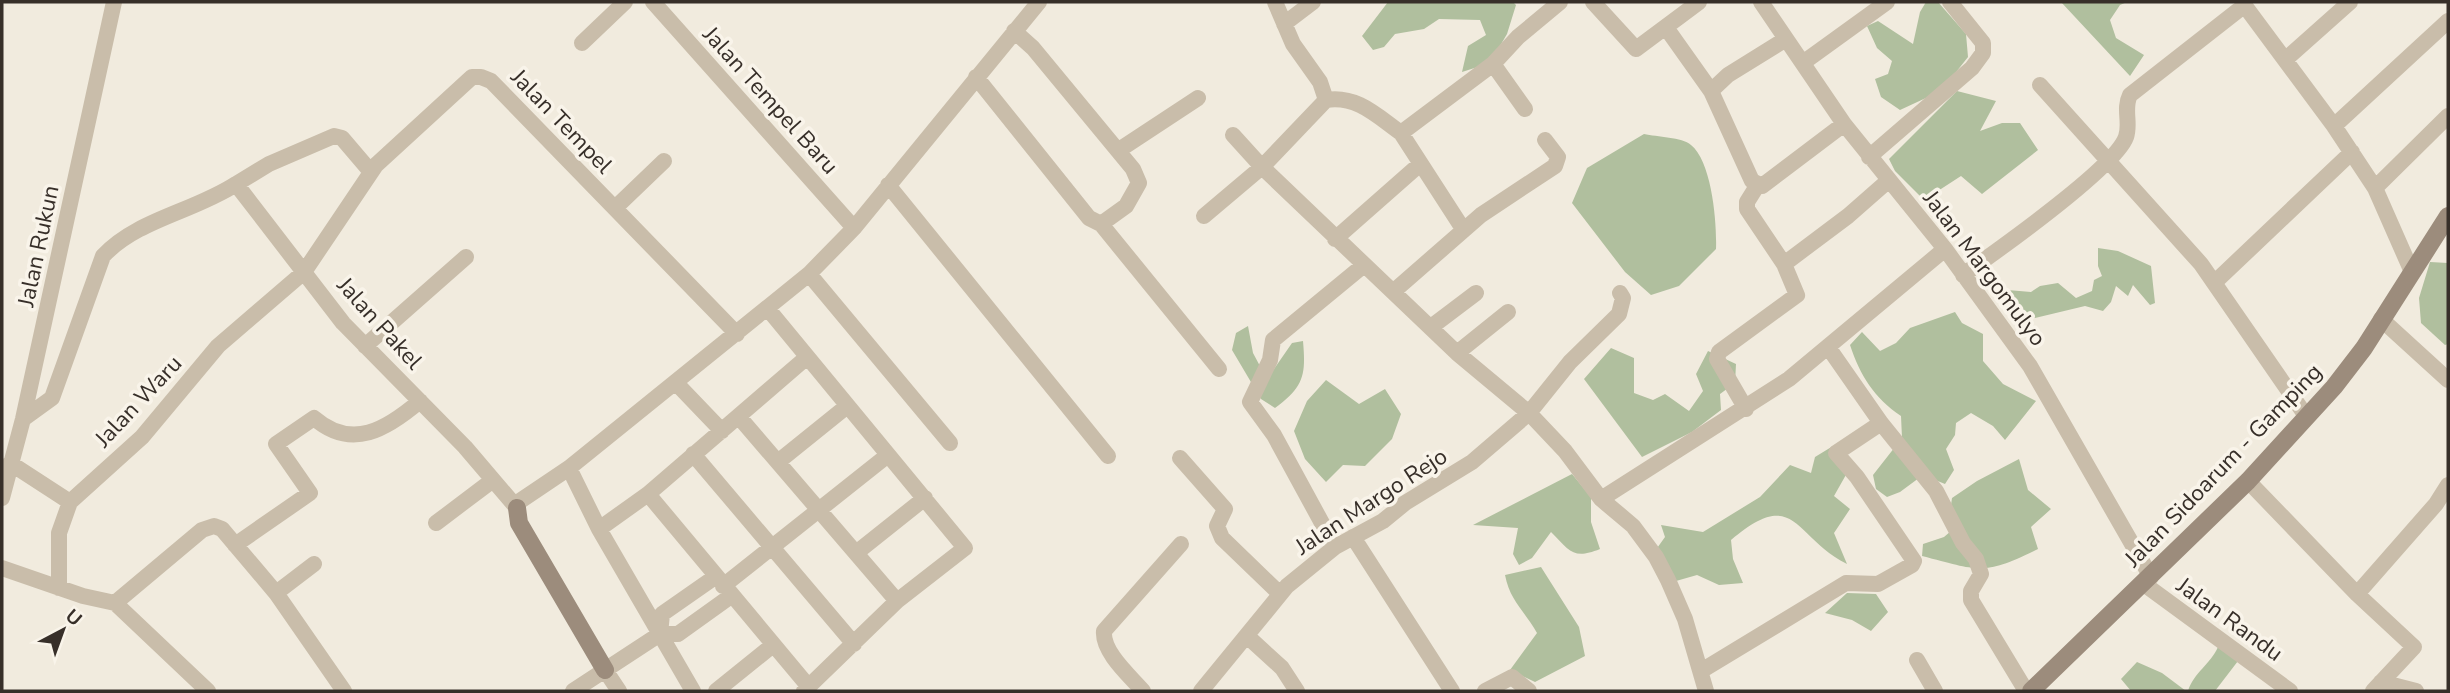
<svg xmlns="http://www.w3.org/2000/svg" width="2450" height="693" viewBox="0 0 2450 693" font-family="'Nunito Sans',sans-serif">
  <rect width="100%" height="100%" fill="#f1ebde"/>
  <path fill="#b0bf9e" d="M 1388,2 L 1513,2 L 1516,5 L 1507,34 L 1490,63 L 1462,72 L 1468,46 L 1486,35 L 1480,20 L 1439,19 L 1424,29 L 1395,34 L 1384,47 L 1373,50 L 1362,36 Z
    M 1926,2 L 1938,2 L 1966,34 L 1968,57 L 1941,91 L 1900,110 L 1881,97 L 1875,79 L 1888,74 L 1892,61 L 1877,48 L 1867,26 L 1878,21 L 1913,44 L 1920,12 Z
    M 2061,2 L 2127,2 L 2120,5 L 2110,20 L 2116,38 L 2144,55 L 2130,76 Z
    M 1957,91 L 1996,101 L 1980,131 L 2002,123 L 2020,123 L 2038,150 L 1982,194 L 1961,176 L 1924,200 L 1895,171 L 1889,159 Z
    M 1644,134 C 1657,137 1682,137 1691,145 C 1712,162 1717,223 1716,249 L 1679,286 L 1651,295 L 1625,272 L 1572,203 L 1587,168 Z
    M 2098,248 L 2118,251 L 2151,266 L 2155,303 L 2150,305 L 2133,285 L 2128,296 L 2116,286 L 2111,302 L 2103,311 L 2085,306 L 2035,318 L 2007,309 L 1996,289 L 2031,292 L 2040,286 L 2058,283 L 2076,298 L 2092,291 L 2094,280 L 2102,276 L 2098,266 Z
    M 2430,262 L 2448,263 L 2448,344 L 2445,345 L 2421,323 L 2419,298 Z
    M 1955,312 L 1962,323 L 1983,334 L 1983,361 L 2003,384 L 2036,401 L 2005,440 L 1993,426 L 1971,413 L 1956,423 L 1955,435 L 1946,449 L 1954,470 L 1945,484 L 1923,475 L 1900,492 L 1887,497 L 1876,489 L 1873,475 L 1902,438 L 1901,416 C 1874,398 1860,375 1850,345 L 1862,332 L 1880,351 L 1896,343 L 1910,328 Z
    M 1248,326 L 1253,353 L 1261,368 L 1274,369 L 1292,343 L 1303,341 C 1306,375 1304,387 1275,408 L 1261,399 L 1232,350 L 1236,333 Z
    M 1611,348 L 1634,358 L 1634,393 L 1653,400 L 1665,394 L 1689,411 L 1703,391 L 1696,374 L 1708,351 L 1736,364 L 1735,383 L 1720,394 L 1721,410 L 1692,432 L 1642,457 L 1584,379 Z
    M 1326,380 L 1359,404 L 1385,389 L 1401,414 L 1392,439 L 1365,466 L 1343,465 L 1326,482 L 1305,459 L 1294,431 L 1307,401 Z
    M 1833,446 L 1847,473 L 1834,496 L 1850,509 L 1834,533 L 1847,564 C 1793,537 1796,485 1731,540 L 1733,559 L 1743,583 L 1719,585 L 1697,575 L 1676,581 L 1655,551 L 1665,537 L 1661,525 L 1703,532 L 1760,497 L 1790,465 L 1811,473 L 1815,457 Z
    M 2019,459 L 2028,490 L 2051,509 L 2031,527 L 2038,549 C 1983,576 1980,571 1922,556 L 1923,544 L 1944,537 L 1958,525 L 1950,512 L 1952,498 L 1977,481 Z
    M 1572,474 L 1591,497 L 1591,522 L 1600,549 C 1573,560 1570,551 1551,532 L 1532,558 L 1519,565 L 1513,554 L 1518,528 L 1473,525 Z
    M 1541,567 L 1579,627 L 1585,656 L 1535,682 L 1510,670 L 1537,633 C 1524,610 1510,601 1505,575 Z
    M 1847,593 L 1876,594 L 1888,612 L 1871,631 L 1852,620 L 1825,613 Z
    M 2218,647 L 2238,661 L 2215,691 L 2188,691 C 2194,672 2210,665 2218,647 Z
    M 2137,662 L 2162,673 L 2186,691 L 2131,691 L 2121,679 Z"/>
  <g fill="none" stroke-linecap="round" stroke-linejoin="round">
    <path stroke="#c9bdaa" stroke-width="16" d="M 653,2 L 854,228
      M 1275,2 L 1293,44 L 1320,82 L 1326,100 L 1262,167 L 1457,353 L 1529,413 L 1565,451 L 1601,499 L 1633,526 L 1656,557 L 1668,580 L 1685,619 L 1706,691
      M 1593,2 L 1636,49 L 1699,2
      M 1761,2 L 1844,124 L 1945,249 L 2030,366 L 2151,577
      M 2242,2 L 2334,126 L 2375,188 L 2412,272
      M 1284,24 L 1313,2
      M 1667,29 L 1711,91
      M 1014,31 L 1033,48 L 1133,169 L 1139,183 L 1126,206 L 1101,224
      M 1786,39 L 1728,75 L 1711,91 L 1752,181 L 1762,186 L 1844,124
      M 582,43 L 625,2
      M 2286,59 L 2350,2
      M 1804,62 L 1887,2
      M 1493,64 L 1525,109
      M 976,77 L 1089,218 L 1101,224 L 1219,369
      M 2040,85 L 2201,264 L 2306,416
      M 1326,100 C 1357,95 1377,116 1401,133 L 1493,64 L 1518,37 L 1560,2
      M 2334,126 L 2448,21
      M 1401,133 L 1463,229
      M 1119,150 L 1198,98
      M 1869,157 L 1972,68 L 1983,53 L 1983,43 L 1950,2
      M 236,184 L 269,164 L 334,136 L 342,138 L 371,172
      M 888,185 L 1108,456
      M 1757,186 L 1747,202 L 1747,209 L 1784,264
      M 2375,188 L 2448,116
      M 615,208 L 664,161
      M 1204,216 L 1262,167 L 1233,135
      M 1335,239 L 1419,165
      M 809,274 L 950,443
      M 1963,275 C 1994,253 2115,168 2126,137 C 2131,123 2123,109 2130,95 L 2245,5
      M 2214,283 L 2352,152
      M 1394,291 L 1481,215 L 1555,166 L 1558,157 L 1545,140
      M 768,309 L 965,548 L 897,601 L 804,691
      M 2381,319 L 2448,380
      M 1431,327 L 1476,293
      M 365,346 L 466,257
      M 1828,347 L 1881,423 L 1936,491 L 1963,543 L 1976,559 L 1981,574 L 1971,591 L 1971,600 L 2026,691
      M 1457,353 L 1508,312
      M 676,383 L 722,431
      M 1746,409 L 1717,359 L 1719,352 L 1797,295 L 1784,264 L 1848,216 L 1889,180
      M 739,417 L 897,601
      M 23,419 L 52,398 L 103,256 C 138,219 193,212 236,184 L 343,323 L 465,447 L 517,508 L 520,501 L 569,468 L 809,274 L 854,228 L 1039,2
      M 693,454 L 854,644
      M 1180,458 L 1225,509 L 1217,526 L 1222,538 L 1279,593
      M 779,461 L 846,407
      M 10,463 L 70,502
      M 569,468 L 599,529 L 693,691
      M 2248,481 L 2357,594 L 2414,647 L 2373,691
      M 648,494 L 809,687
      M 2,498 L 23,419 L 114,2
      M 1601,499 L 1789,379 L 1945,249
      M 436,523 L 493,480
      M 599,529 L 648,494 L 806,358
      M 1353,537 L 1452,691
      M 235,545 L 310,493 L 276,444 L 314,418 C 352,451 387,429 420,401
      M 1335,547 L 1274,435 L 1250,402 L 1270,360 L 1273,340 L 1364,265
      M 856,553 L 925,498
      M 2,568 L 83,596 L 115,603 L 208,691
      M 2144,584 L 2290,691
      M 723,586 L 888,455
      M 59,588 L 59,533 L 70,502 L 142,437 L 218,346 L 304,272 L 376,165 L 472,77 L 481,77 L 491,81 L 737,334
      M 276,593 L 314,564
      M 2357,594 L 2436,504 L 2448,485
      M 115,603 L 202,530 L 214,526 L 222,529 L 276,593 L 344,691
      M 660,634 L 662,614 L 715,577
      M 1247,636 L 1282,668 L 1297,691
      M 1917,660 L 1935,691
      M 605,670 L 619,691
      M 1701,671 L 1846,583 L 1878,584 L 1912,565 L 1914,561 L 1857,477 L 1836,453 L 1881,423
      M 2381,682 L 2416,691
      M 573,691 L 660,634 L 678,634 L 731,596
      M 716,691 L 773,645
      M 1143,691 C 1130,676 1102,652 1104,631 L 1181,544
      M 1201,691 L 1287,586 L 1335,547 L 1383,521 L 1405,503 L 1472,462 L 1529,413 L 1570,362 L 1619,314 L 1623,298 L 1620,293
      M 1485,691 L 1512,677 L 1529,691"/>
    <path stroke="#9c8c7c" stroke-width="18" d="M 517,508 L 519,523 L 605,670
      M 2031,691 L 2248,481 L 2334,387 L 2364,348 L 2448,216"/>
  </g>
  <g text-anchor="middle" stroke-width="7" stroke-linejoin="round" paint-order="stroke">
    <g font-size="23" fill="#372f29" stroke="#f9f4ea">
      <text transform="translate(771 100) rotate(48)" y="8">Jalan Tempel Baru</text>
      <text transform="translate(562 121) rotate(46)" y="8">Jalan Tempel</text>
      <text transform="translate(38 246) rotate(-78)" y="8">Jalan Rukun</text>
      <text transform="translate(1985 268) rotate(53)" y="8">Jalan Margomulyo</text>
      <text transform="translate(380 323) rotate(48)" y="8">Jalan Pakel</text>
      <text transform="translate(138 401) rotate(-47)" y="8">Jalan Waru</text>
      <text transform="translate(2223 465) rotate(-46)" y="8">Jalan Sidoarum - Gamping</text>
      <text transform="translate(1371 501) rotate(-33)" y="8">Jalan Margo Rejo</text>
      <text transform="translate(2230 619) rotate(36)" y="8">Jalan Randu</text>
    </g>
  </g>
  <rect width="2450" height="693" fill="none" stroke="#372f29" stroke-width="7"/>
  <g transform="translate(63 630) rotate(41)" stroke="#f9f4ea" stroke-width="5" paint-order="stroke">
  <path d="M0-5L12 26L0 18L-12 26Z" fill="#372f29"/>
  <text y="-10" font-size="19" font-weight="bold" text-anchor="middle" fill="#372f29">U</text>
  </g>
</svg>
